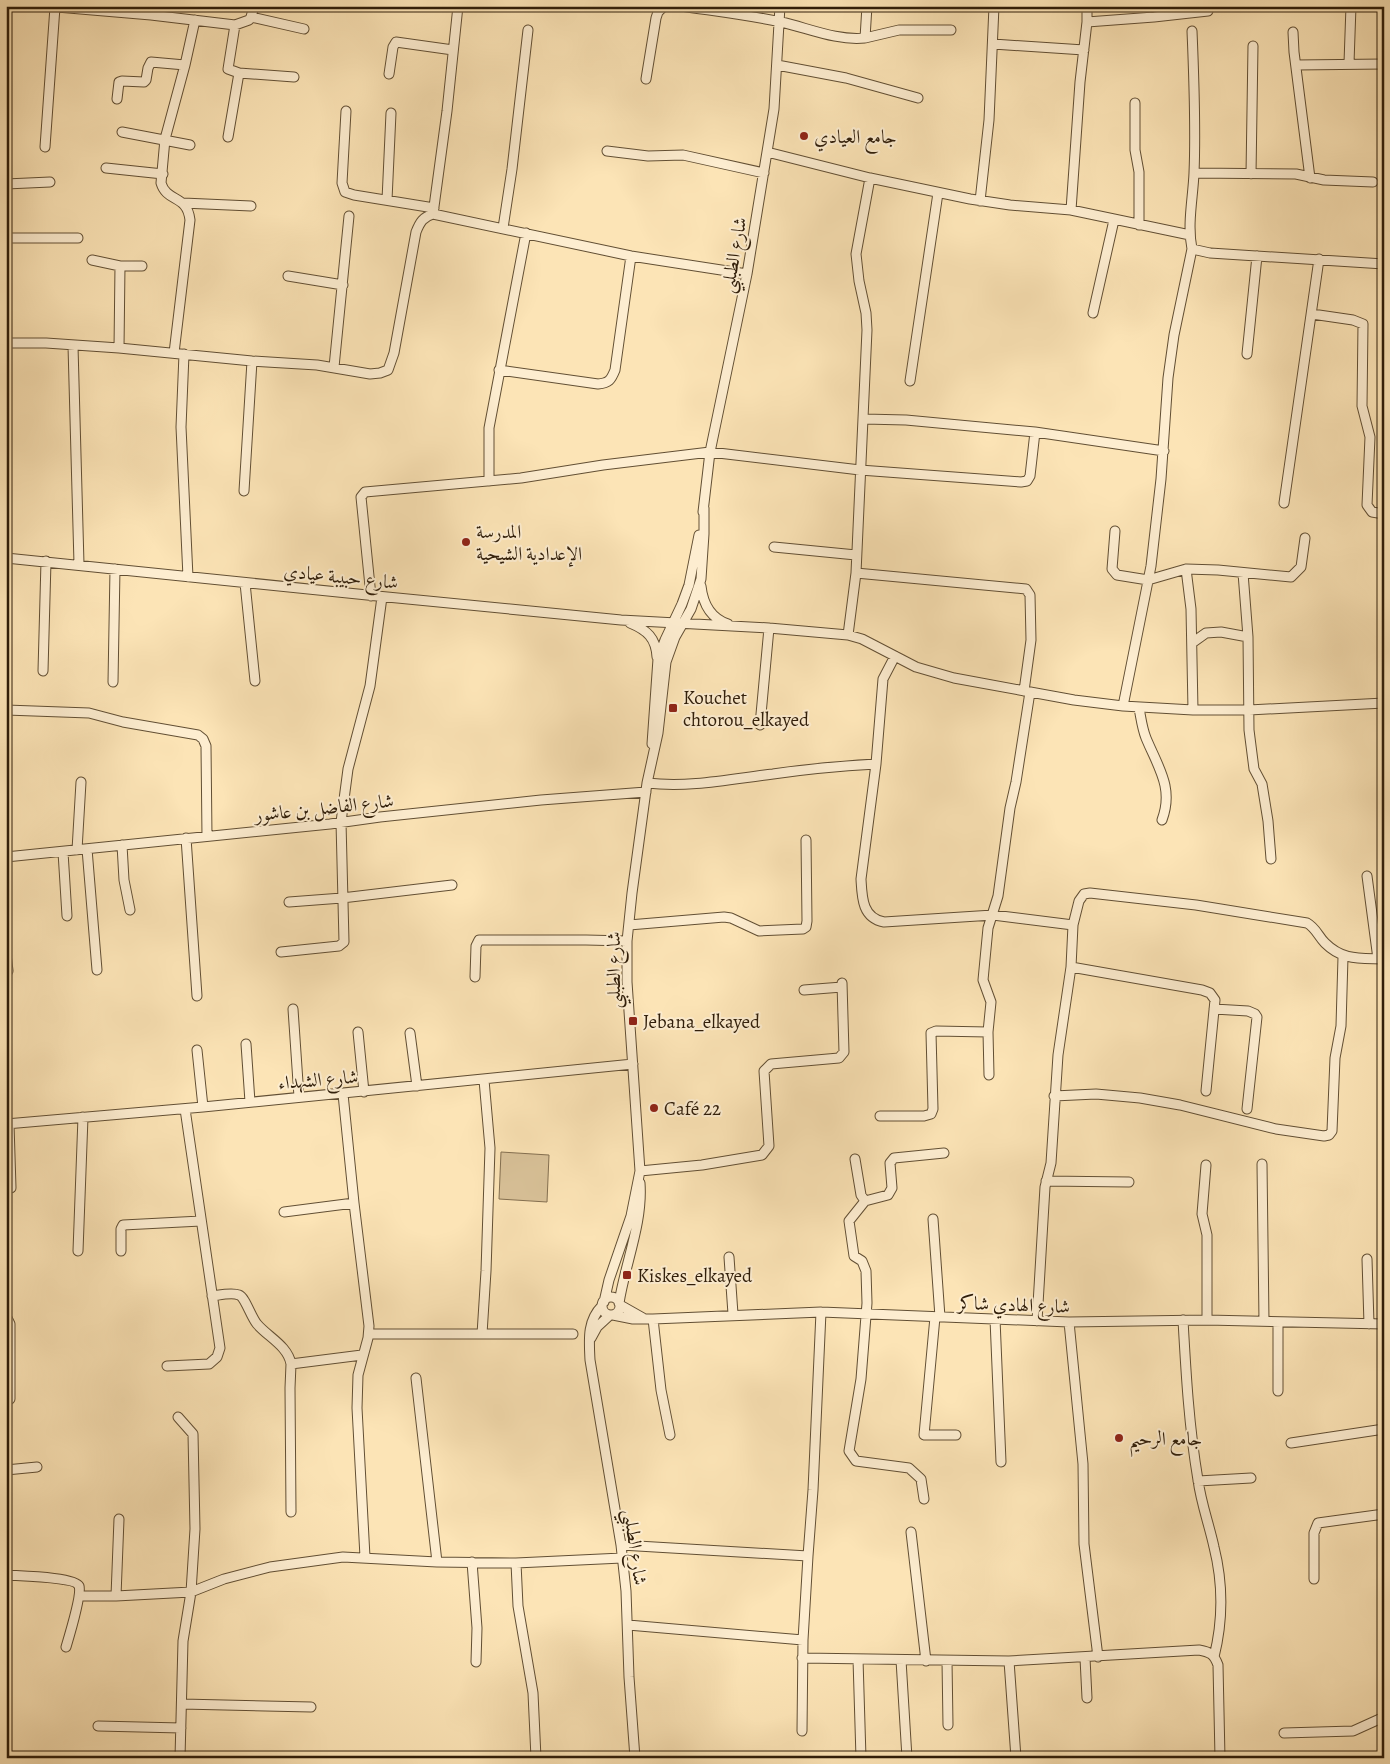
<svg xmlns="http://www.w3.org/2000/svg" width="1390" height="1764" viewBox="0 0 1390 1764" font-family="Alegreya,Amiri,serif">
  <rect width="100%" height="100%" fill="#fce4b6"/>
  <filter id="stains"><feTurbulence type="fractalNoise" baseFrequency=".004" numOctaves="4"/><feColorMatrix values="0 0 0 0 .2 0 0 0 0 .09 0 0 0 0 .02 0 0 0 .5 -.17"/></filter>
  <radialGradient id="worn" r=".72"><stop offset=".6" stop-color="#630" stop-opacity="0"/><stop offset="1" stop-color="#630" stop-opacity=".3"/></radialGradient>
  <path fill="#d9c299" stroke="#847051" d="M 501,1152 L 549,1155 L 547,1202 L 499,1199 Z"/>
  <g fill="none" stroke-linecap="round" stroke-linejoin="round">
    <defs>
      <path id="minor" d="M 45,6 L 151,15 L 235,25 L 249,20 L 251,17 L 304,29
        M 681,6 C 714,11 748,15 781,22 C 808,28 837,41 865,38 L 867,6
        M 1087,6 L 1087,22
        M 251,17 L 254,6
        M 235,25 L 228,69 L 239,73 L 294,77
        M 1293,32 L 1294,52 L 1310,178
        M 865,38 L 899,30 L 951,30
        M 993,44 L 1084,50
        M 1349,63 L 1351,6
        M 777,65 L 846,78 L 918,98
        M 1296,65 L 1384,64
        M 389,74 L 393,47 L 396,42 L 453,50
        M 646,79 L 656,18 L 658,12 L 664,6
        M 117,99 L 119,82 L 122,81 L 144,82 L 146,80 L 148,68 L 151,62 L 185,65
        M 1135,103 L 1135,150 L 1139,172 L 1139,225
        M 346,111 L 342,183 L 345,192 L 354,195 L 434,208
        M 122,132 L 190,145
        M 228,137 L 239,73
        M 45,147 L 55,7
        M 607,151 L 648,156 L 683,155 L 764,173
        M 767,152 L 870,178 L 970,199 L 1010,205 L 1071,210 L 1190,235
        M 106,168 L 163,174
        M 1194,173 L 1296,174 L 1324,180 L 1373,182
        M 1251,174 L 1253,46
        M 6,184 L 50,182
        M 387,200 L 391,113
        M 980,201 L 989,120 L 994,6
        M 183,203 L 251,206
        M 1071,210 L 1080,82 L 1087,22 L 1154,17 L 1208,11
        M 433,214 L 447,111 L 458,6
        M 503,228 L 512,169 L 528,30
        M 6,238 L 78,238
        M 1192,249 L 1210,253 L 1384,264
        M 92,260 L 120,266 L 142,266
        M 288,276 L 343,285
        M 1093,313 L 1114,220
        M 1312,314 L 1353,320 L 1363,324 L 1362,406 L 1370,437 L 1367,505 L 1372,512 L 1384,514
        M 6,343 L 46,343 L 119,348 L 252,361 L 317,365 L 370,374 L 380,373 L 388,370 L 394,353 L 416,232 C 420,222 423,217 433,214 L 631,256 L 747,274
        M 73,346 L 79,564
        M 119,348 L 120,266
        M 174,353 L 190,220 C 187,194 167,203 161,183 L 165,139 L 185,65 L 195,20
        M 184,354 L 181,427 L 188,577
        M 1247,354 L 1257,256
        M 334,367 L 349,216
        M 499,370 L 598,384 C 609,383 611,380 615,370 L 631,256
        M 910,381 L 938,193
        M 864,419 L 906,420 L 1035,432 L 1164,451
        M 489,481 L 489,428 L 526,233
        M 244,491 L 252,361
        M 1284,503 L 1319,259
        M 703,512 L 710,452 L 747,274 L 774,109 L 780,6
        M 1115,531 L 1112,569 L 1117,575 L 1148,580 L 1186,569 L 1218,570 L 1291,577 L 1301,567 L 1305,538
        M 774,547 L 856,555
        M 6,558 L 377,596 L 621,620 L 769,628 L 848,635 L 862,639 L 916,667 L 954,678 L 1074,700 L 1123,706 L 1193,710 L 1249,710 L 1384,703
        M 1186,569 L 1191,609 L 1193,710
        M 856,573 L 1026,589 L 1030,595 L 1031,640 L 1024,691
        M 1243,573 L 1248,637 L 1249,730 L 1254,769 L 1262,784 L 1268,821 L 1271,859
        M 245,583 L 255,681
        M 701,586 C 703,604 710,618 728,624
        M 371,596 L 361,497 L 365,492 L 521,478 L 603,465 L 710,452 L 860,470 L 1021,482 L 1027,481 L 1030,476 L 1035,432
        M 630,623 C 647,630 656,638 657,657
        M 848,635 L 856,573 L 867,330 L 866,313 L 859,281 L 856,254 L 870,178
        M 1192,643 L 1206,633 L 1221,632 L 1248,637
        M 895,656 L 883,679 L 876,764 L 861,879 C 862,897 862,918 884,922 L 993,915 L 1073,925
        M 43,671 L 46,561
        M 113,682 L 115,569
        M 1123,706 L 1151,566 L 1161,479 L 1168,378 L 1174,335 L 1192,249 C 1187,224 1193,198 1194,173 C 1196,126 1194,78 1192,31
        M 1139,708 C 1141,718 1142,728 1146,738 C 1158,767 1174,788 1162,820
        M 6,710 L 89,713 L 123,722 L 198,735 L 203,739 L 206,746 L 207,836
        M 760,725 L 769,628
        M 652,744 L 658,659 L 665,640 L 682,604 L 689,585 L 699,535
        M 647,783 C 690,788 731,779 773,774 C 807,769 841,766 876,764
        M 186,838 L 197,996
        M 122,845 L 124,880 L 130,910
        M 87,849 L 97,970
        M 77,850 L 81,782
        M 63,852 L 67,916
        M 6,857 L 330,824 L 380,817 L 541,800 L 646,792
        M 1367,876 L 1378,959
        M 289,902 L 342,898 L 452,885
        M 629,925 L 724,917 L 731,918 L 759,931 L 803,929 L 806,927 L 807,921 L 806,840
        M 281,952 L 339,946 L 344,942 L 341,822 L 348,769 L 370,686 L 382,597
        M 6,954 L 8,971
        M 1071,967 L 1202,990 L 1210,993 L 1215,1000 L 1206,1091
        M 475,977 L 476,946 L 479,940 L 586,940 L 627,941
        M 804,990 L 842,987
        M 293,1009 L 299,1097
        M 1214,1009 L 1248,1011 L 1255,1014 L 1257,1017 L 1247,1109
        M 358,1032 L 364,1092
        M 410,1033 L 417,1086
        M 246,1044 L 250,1102
        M 197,1050 L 203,1107
        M 989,1075 L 988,1032 L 991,1002 L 983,980 L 988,928 L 998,896 L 1010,808 L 1016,782 L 1030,692
        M 343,1094 L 354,1203 L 369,1326 L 368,1338 L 358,1375 L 357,1408 L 365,1557
        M 1054,1096 L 1096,1094 L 1140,1098 L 1180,1105 L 1276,1129 L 1324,1136 L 1329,1135 L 1332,1131 L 1335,1058 L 1341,1026 L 1343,957
        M 880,1116 L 924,1116 L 931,1114 L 933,1109 L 931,1033 L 936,1031 L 988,1032
        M 6,1124 L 203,1107 L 633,1064
        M 9,1124 L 11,1188
        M 855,1159 L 861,1195 L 865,1201
        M 1262,1164 L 1264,1321
        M 1206,1165 L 1202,1214 L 1207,1235 L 1207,1320
        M 640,1171 L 702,1165 L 762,1155 L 769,1146 L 764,1071 L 771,1064 L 839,1058 L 844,1052 L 842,983
        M 1046,1181 L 1129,1182
        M 284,1212 L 354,1203
        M 933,1219 L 940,1317
        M 78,1251 L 83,1117
        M 121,1251 L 121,1229 L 123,1225 L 201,1221
        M 729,1257 L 733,1314
        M 1367,1259 L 1369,1324
        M 212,1296 C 220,1295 232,1292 239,1295 C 245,1297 251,1317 257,1324 C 268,1337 288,1346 291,1364 L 362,1355
        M602 1306a9 9 0 1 1 18 0a9 9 0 1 1-18 0Z
        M 604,1302 L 609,1280 L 631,1216 L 640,1171 L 627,982 L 627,941 L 632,893 L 647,783 L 658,733 L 666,662 L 675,637 L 691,609 L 701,579 L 704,534 L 704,508
        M 619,1303 C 625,1264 643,1223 640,1183
        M 620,1305 L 643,1318
        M 602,1306 C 587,1321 589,1340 590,1360 L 621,1545 L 626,1591 L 629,1677 L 635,1758
        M 613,1315 L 633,1319 L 653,1319 L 821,1312 L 1069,1322 L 1207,1320 L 1384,1324
        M 6,1316 L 10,1324 L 10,1399
        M 935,1317 L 924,1435 L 956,1435
        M 653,1319 L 661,1390 L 670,1435
        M 995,1319 L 1001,1462
        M 1183,1320 C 1186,1374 1189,1427 1198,1480 C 1201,1503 1209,1524 1214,1547 C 1223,1583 1223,1621 1214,1657
        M 1037,1321 L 1045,1187 L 1051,1163 L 1058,1055 L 1071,967 L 1073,925 L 1079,901 L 1084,894 L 1090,893 L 1196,905 L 1307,923 C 1316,928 1318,936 1325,943 C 1343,961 1360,958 1384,959
        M 1069,1322 L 1083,1464 L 1084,1544 L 1098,1657
        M 1278,1322 L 1278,1391
        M 369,1334 L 482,1334 L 486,1271 L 490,1148 L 484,1080
        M 482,1334 L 573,1334
        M 591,1338 L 597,1327 L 610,1315
        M 167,1366 L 209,1364 L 217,1357 L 220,1348 L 185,1109
        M 416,1378 L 437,1562
        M 178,1417 L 193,1434 L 195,1529 L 191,1592 L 183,1641 L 180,1758
        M 1291,1443 L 1384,1429
        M 6,1470 L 37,1467
        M 1198,1481 L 1251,1478
        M 924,1499 L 921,1479 L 909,1468 L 856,1461 L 849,1451 L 861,1379 L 867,1303 L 866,1271 L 862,1261 L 854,1256 L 849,1221 L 865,1201 L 888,1195 L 892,1188 L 890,1163 L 894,1158 L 944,1153
        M 291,1512 L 290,1388 L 291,1364
        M 911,1532 L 926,1661
        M 621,1545 L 808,1556 L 813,1490 L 821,1312
        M 472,1562 L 477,1628 L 476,1662
        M 516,1563 L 518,1606 L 533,1693 L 536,1758
        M 6,1575 C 17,1576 75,1577 79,1586 C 82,1594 69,1637 66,1647
        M 1314,1579 L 1314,1533 L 1318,1523 L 1384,1514
        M 79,1596 L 116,1596 L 191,1592 L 224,1579 L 270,1567 L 343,1557 L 437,1562 L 516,1563 L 622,1558
        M 116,1596 L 119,1519
        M 628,1625 L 803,1640 L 802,1731
        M 803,1640 L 808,1556
        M 802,1658 L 1009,1661 L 1199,1650 C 1210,1652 1214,1654 1218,1665 L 1220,1758
        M 1085,1658 L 1087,1698
        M 858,1659 L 861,1758
        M 901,1660 L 907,1758
        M 947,1661 L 948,1725
        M 1009,1661 L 1016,1758
        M 182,1704 L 311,1707
        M 98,1726 L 181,1728
        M 1284,1733 L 1353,1731 L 1384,1717"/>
    </defs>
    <use href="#minor" stroke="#624f34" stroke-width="11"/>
    <use href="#minor" stroke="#fdedd0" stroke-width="9"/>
  </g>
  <g fill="#8f2418" stroke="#fdedd0" stroke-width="2">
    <circle cx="804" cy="136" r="5"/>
    <circle cx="466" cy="542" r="5"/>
    <rect x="668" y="703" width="10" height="10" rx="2.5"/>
    <rect x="628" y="1016" width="10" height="10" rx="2.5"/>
    <circle cx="654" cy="1108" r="5"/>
    <rect x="622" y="1270" width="10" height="10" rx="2.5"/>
    <circle cx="1119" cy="1438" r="5"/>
  </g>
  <g text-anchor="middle" stroke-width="4" stroke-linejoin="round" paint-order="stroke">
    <g font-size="19" fill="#2f1d09" stroke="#fdedd0" text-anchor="start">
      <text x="814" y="143">جامع العيادي</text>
      <text x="476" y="538">المدرسة<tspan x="476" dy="22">الإعدادية الشيحية</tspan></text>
      <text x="683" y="704">Kouchet<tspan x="683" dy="22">chtorou_elkayed</tspan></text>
      <text x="643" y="1028">Jebana_elkayed</text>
      <text x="664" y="1115">Café 22</text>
      <text x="637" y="1282">Kiskes_elkayed</text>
      <text x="1129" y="1445">جامع الرحيم</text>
    </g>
    <g font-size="19" fill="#2f1d09" stroke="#fdedd0">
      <text transform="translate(733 255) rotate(-80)" y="7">شارع الطبلبي</text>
      <text transform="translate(341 576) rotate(6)" y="7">شارع حبيبة عيادي</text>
      <text transform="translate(324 807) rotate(-6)" y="7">شارع الفاضل بن عاشور</text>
      <text transform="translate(613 970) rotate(-90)" y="7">شارع الطبلبي</text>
      <text transform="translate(318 1079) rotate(-5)" y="7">شارع الشهداء</text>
      <text transform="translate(1014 1304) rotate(2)" y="7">شارع الهادي شاكر</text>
      <text transform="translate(636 1547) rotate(82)" y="7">شارع الطبلبي</text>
    </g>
  </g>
  <rect width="1390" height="1764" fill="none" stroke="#fce4b6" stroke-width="25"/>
  <rect x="8" y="8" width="1375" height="1749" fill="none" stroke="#2f1d09" stroke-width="2.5"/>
  <rect x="12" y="12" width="1365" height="1739" fill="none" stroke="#2f1d09"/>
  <rect width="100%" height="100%" filter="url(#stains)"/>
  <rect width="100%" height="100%" fill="url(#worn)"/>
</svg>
